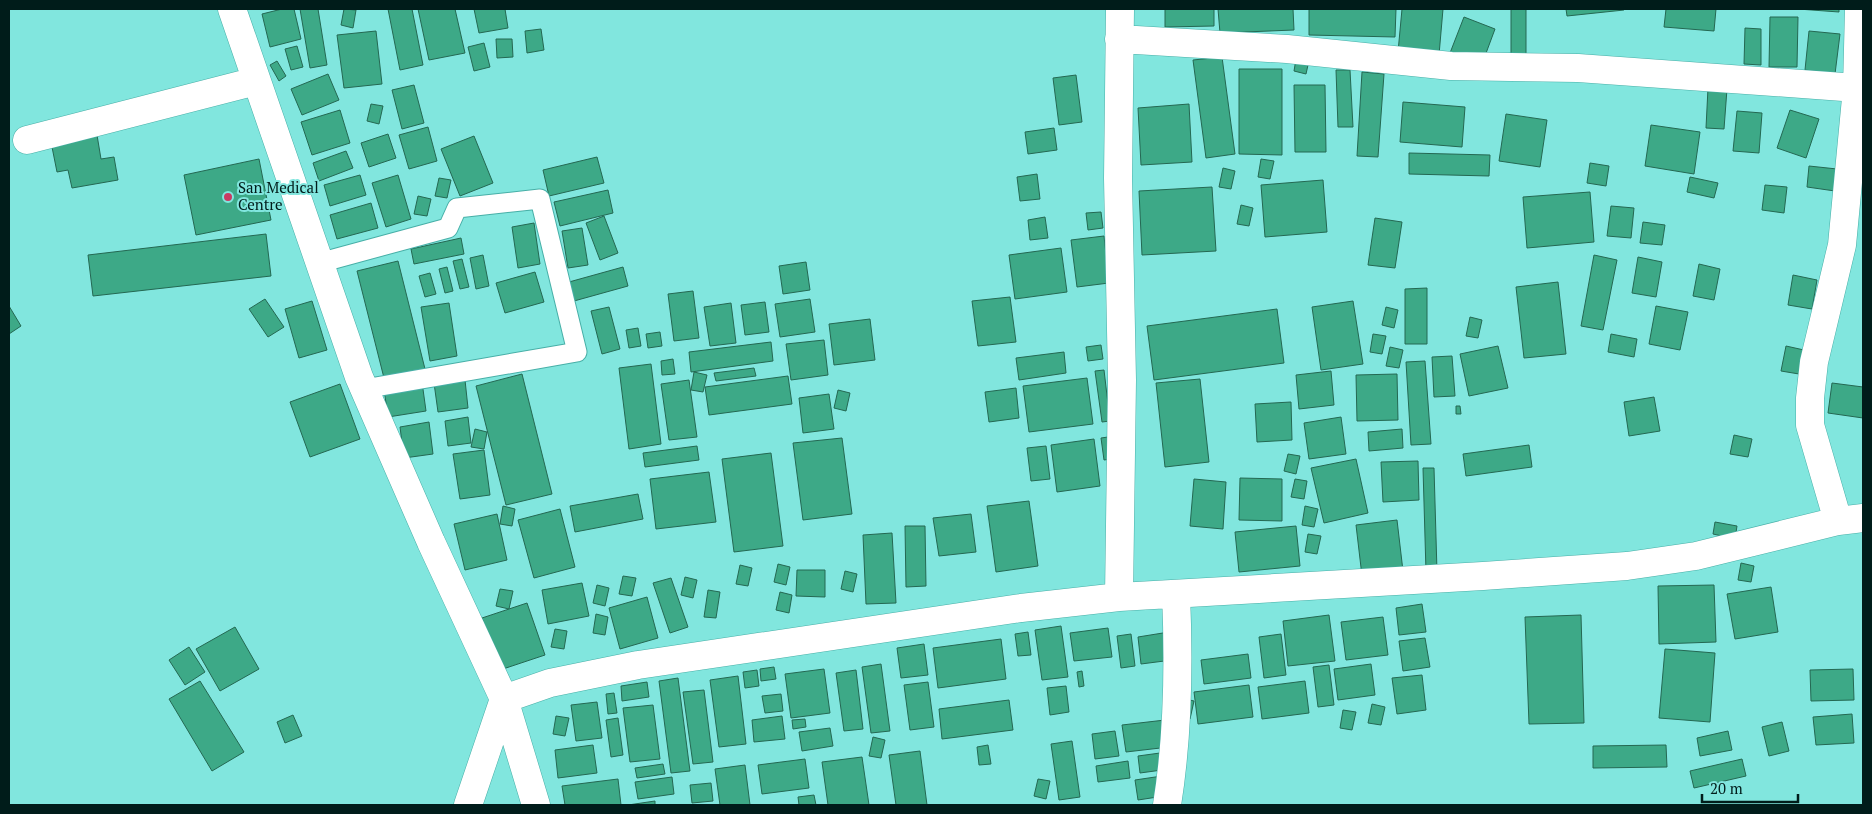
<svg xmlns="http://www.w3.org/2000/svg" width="1872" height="814" viewBox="0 0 1872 814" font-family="'PT Serif',serif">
  <rect width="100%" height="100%" fill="#81e6de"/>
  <path fill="#3da987" stroke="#246852" d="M 282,9 L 294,9 L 301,39 L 270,47 L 262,14 Z
    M 300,9 L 318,9 L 327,65 L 310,68 Z
    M 344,9 L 356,10 L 353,28 L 341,25 Z
    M 388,9 L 412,9 L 423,65 L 400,70 Z
    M 418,9 L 455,9 L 465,53 L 429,60 Z
    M 474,9 L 505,9 L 508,28 L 479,33 Z
    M 1165,9 L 1214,9 L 1214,26 L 1165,27 Z
    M 1218,9 L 1293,9 L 1294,30 L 1220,33 Z
    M 1309,9 L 1396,9 L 1395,37 L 1309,35 Z
    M 1402,9 L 1443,9 L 1439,55 L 1398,52 Z
    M 1511,9 L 1526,9 L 1526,58 L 1511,58 Z
    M 1566,9 L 1624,9 L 1624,10 L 1567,16 Z
    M 1666,9 L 1716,9 L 1714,31 L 1664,27 Z
    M 1798,9 L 1839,9 L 1839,12 Z
    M 1464,17 L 1495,29 L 1482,64 L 1450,53 Z
    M 1770,17 L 1798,17 L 1797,67 L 1769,67 Z
    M 1745,28 L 1761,29 L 1761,65 L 1744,64 Z
    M 541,29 L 544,50 L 527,53 L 525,31 Z
    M 376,31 L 382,84 L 344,88 L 337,35 Z
    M 1809,31 L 1840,34 L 1835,74 L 1805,70 Z
    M 496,39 L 512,39 L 513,57 L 497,58 Z
    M 484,43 L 490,67 L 474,71 L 468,47 Z
    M 297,46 L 303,67 L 291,70 L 285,49 Z
    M 1297,53 L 1310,56 L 1306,74 L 1294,71 Z
    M 1222,57 L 1235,154 L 1206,158 L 1193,60 Z
    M 277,61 L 286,76 L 279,81 L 270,65 Z
    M 1239,69 L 1282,69 L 1282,155 L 1239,154 Z
    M 1336,70 L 1350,70 L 1353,127 L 1338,127 Z
    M 1362,72 L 1384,74 L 1378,157 L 1357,156 Z
    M 328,74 L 339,100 L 302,115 L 291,89 Z
    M 1076,75 L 1082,122 L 1059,125 L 1053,78 Z
    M 414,85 L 424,123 L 402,129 L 392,90 Z
    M 1294,85 L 1325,85 L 1326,152 L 1295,152 Z
    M 1708,88 L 1727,89 L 1724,129 L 1706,128 Z
    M 1403,102 L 1465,107 L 1462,147 L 1400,142 Z
    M 371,104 L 383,106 L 379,124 L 367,121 Z
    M 1189,104 L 1192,162 L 1141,165 L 1138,108 Z
    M 340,110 L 350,143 L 312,155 L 301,122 Z
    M 1790,110 L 1819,119 L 1806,158 L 1777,148 Z
    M 1737,111 L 1762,113 L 1759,153 L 1733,151 Z
    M 1506,114 L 1547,120 L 1540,167 L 1499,161 Z
    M 1651,125 L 1700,132 L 1694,174 L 1645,166 Z
    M 428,127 L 437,161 L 409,169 L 399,135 Z
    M 1054,128 L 1057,150 L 1028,154 L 1025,132 Z
    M 96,129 L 101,159 L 114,157 L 118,180 L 72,188 L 68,170 L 57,172 L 50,137 Z
    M 388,134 L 396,158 L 369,167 L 361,143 Z
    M 474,136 L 493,183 L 460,196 L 441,149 Z
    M 346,151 L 353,168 L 319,181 L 313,163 Z
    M 1409,153 L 1490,155 L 1489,176 L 1409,174 Z
    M 597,157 L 604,183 L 549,196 L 543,170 Z
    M 259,159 L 271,220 L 196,235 L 184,175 Z
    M 1261,159 L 1274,161 L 1270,179 L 1258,177 Z
    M 1590,163 L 1609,166 L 1606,186 L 1587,183 Z
    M 1809,166 L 1837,169 L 1835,191 L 1807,187 Z
    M 1223,168 L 1235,171 L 1231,189 L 1219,187 Z
    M 1037,174 L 1040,199 L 1020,201 L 1017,177 Z
    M 360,175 L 366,195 L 330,206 L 324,185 Z
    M 398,175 L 411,219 L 386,227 L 372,183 Z
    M 1690,177 L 1718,183 L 1714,198 L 1687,192 Z
    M 439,178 L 451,180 L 447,198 L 435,196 Z
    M 1323,180 L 1327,232 L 1265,237 L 1261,185 Z
    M 1765,185 L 1787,187 L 1784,213 L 1762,210 Z
    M 1212,187 L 1216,251 L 1142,255 L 1139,191 Z
    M 608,190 L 613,213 L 560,226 L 554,202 Z
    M 1590,192 L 1594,242 L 1527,248 L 1523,197 Z
    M 418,196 L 431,199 L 427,216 L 414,214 Z
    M 371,203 L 378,228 L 337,239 L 330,215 Z
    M 1241,205 L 1253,208 L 1249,226 L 1237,224 Z
    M 1611,206 L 1634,208 L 1631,238 L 1607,236 Z
    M 1101,212 L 1103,228 L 1088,230 L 1086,213 Z
    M 604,216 L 618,253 L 600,260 L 586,223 Z
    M 1045,217 L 1048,238 L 1030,240 L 1028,220 Z
    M 1375,218 L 1402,222 L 1395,268 L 1368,265 Z
    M 1643,222 L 1665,225 L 1662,245 L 1640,243 Z
    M 534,223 L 540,264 L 518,268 L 512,227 Z
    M 582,228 L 588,265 L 568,268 L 562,231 Z
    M 266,234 L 271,276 L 93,296 L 88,255 Z
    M 1104,236 L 1109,283 L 1077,287 L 1071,240 Z
    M 461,238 L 464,254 L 414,264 L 411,249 Z
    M 1061,248 L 1067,292 L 1015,299 L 1009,255 Z
    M 483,255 L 489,286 L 476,289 L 470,258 Z
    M 1594,255 L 1617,260 L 1603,330 L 1581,326 Z
    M 1638,257 L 1662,262 L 1656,297 L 1632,293 Z
    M 462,259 L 469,287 L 460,289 L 453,261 Z
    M 398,261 L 425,369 L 384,378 L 357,271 Z
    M 806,262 L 810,290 L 783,294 L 779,266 Z
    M 1699,264 L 1720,269 L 1714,300 L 1693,296 Z
    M 447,267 L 453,291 L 445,293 L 439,269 Z
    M 623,267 L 628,286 L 574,301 L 569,282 Z
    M 535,272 L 544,302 L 505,313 L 496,283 Z
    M 430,273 L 436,294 L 425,297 L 419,276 Z
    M 1793,275 L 1817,280 L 1812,309 L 1788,305 Z
    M 1558,282 L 1566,354 L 1524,358 L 1516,287 Z
    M 1427,288 L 1427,344 L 1405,344 L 1405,289 Z
    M 693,291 L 699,338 L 674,341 L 668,294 Z
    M 1010,297 L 1016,342 L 978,346 L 972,301 Z
    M 265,299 L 284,327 L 268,337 L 249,309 Z
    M 810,299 L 815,332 L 780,337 L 775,304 Z
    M 312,301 L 327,350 L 299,358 L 285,309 Z
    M 1353,301 L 1363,364 L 1321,370 L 1312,307 Z
    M 765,302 L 769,332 L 745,335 L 741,305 Z
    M 449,303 L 457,356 L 430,361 L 421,307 Z
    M 731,303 L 736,343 L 710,346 L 704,307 Z
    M 9,306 L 21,326 L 9,334 Z
    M 1656,306 L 1688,312 L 1680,350 L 1649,344 Z
    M 609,307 L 620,349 L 602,354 L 591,311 Z
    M 1386,307 L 1398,310 L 1394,328 L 1382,325 Z
    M 1277,309 L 1284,363 L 1154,380 L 1147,326 Z
    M 1470,317 L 1482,320 L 1478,338 L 1466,336 Z
    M 870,319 L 875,360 L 834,365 L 829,324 Z
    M 638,328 L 641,346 L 629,348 L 626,330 Z
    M 660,332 L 662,346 L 648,348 L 646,334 Z
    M 1373,334 L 1386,336 L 1382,354 L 1370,352 Z
    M 1611,334 L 1637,339 L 1634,357 L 1608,352 Z
    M 824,340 L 828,375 L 791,380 L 786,344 Z
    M 771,342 L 773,361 L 691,372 L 689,352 Z
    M 1101,345 L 1103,359 L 1088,361 L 1086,347 Z
    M 1498,346 L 1508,388 L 1469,396 L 1460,354 Z
    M 1786,346 L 1804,350 L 1799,374 L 1781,371 Z
    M 1390,347 L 1403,350 L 1399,368 L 1386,366 Z
    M 1064,352 L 1066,373 L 1019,380 L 1016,358 Z
    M 1452,356 L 1455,396 L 1434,397 L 1432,357 Z
    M 673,359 L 675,374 L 662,375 L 661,361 Z
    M 1425,361 L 1431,444 L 1411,445 L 1406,362 Z
    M 651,364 L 661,444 L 629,449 L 619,368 Z
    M 754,368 L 756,376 L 716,381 L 714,373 Z
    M 1104,370 L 1110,421 L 1102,422 L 1095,371 Z
    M 1331,371 L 1334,405 L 1299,409 L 1296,375 Z
    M 694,372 L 707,375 L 703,392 L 691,390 Z
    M 522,374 L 552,494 L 506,505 L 476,386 Z
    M 1397,374 L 1398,420 L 1357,421 L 1356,375 Z
    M 788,376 L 792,404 L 709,415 L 705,387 Z
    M 1087,378 L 1093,424 L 1029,432 L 1023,386 Z
    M 1200,379 L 1209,462 L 1165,467 L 1156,383 Z
    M 465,380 L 468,408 L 438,412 L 434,383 Z
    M 689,380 L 697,437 L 669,440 L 661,384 Z
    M 422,382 L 426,411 L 388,417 L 384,389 Z
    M 1832,383 L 1863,387 L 1863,418 L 1828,413 Z
    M 340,384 L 360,439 L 310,457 L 290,402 Z
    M 1016,388 L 1019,418 L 989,422 L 985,392 Z
    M 838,390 L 850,393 L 846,411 L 834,408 Z
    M 829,394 L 834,429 L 803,433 L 799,398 Z
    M 1654,397 L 1660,431 L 1629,436 L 1624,402 Z
    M 1291,402 L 1292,440 L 1257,442 L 1255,404 Z
    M 1456,406 L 1460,406 L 1461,414 L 1456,414 Z
    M 468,417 L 471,443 L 448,446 L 445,421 Z
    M 1341,417 L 1346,454 L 1309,459 L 1304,423 Z
    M 429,422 L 433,454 L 404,458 L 400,427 Z
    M 475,429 L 487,432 L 484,449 L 471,447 Z
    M 1402,429 L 1403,448 L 1369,451 L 1368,432 Z
    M 1734,435 L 1752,439 L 1748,457 L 1730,454 Z
    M 1115,436 L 1118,458 L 1104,460 L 1101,438 Z
    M 842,438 L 852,514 L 803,520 L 793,443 Z
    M 1094,439 L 1100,486 L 1057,492 L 1051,445 Z
    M 1529,445 L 1532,467 L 1466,476 L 1463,454 Z
    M 697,446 L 699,460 L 645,467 L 643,453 Z
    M 1046,446 L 1050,479 L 1031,481 L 1027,448 Z
    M 484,450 L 490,495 L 460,499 L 453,454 Z
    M 771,453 L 783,546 L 734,552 L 722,459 Z
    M 1288,454 L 1300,456 L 1296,474 L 1284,471 Z
    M 1356,459 L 1368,513 L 1324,523 L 1311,468 Z
    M 1418,461 L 1419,500 L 1383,502 L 1381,462 Z
    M 1423,468 L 1434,468 L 1437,572 L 1426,572 Z
    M 709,472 L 716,522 L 656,529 L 650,479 Z
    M 1240,478 L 1282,479 L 1282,521 L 1239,520 Z
    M 1194,479 L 1226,482 L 1223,529 L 1190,526 Z
    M 1295,479 L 1307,481 L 1304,499 L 1291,497 Z
    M 638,494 L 643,519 L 575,532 L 570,506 Z
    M 1029,501 L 1038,566 L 996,572 L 987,506 Z
    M 503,506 L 515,509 L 512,526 L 500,524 Z
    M 1305,506 L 1318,509 L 1314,527 L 1302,525 Z
    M 560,509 L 575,567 L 534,578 L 518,520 Z
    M 497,514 L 507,560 L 465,570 L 454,524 Z
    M 971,514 L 976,552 L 939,556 L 933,518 Z
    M 1397,520 L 1403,571 L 1362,576 L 1356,525 Z
    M 1715,522 L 1737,526 L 1735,539 L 1713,534 Z
    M 905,526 L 925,526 L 926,586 L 906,587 Z
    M 1296,526 L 1300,566 L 1239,572 L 1235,532 Z
    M 892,533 L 896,603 L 866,604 L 863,535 Z
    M 1308,534 L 1321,536 L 1317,554 L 1305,552 Z
    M 1741,563 L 1754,566 L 1751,582 L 1738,580 Z
    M 778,564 L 790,567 L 786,585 L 774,582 Z
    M 740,565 L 752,568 L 748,586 L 736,584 Z
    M 797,570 L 825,570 L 825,597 L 796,596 Z
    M 845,571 L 857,574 L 853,592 L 841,589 Z
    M 623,576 L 636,578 L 632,596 L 619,594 Z
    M 685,577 L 697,580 L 693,598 L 681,595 Z
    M 671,578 L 688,627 L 670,633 L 653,583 Z
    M 582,583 L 589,616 L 548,624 L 542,590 Z
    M 597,585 L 609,588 L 605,606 L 593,603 Z
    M 1714,585 L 1716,642 L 1659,644 L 1658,586 Z
    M 1771,587 L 1778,632 L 1735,639 L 1727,594 Z
    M 500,589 L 513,591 L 509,609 L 496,606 Z
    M 708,590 L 720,592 L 716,618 L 704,617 Z
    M 780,592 L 792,595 L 789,613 L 776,610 Z
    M 647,597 L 658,638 L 620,649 L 609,608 Z
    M 527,603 L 545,655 L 500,670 L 482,618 Z
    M 1422,604 L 1426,632 L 1399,635 L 1396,608 Z
    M 596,614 L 608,617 L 605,635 L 593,633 Z
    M 1329,615 L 1335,661 L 1288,666 L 1283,621 Z
    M 1581,615 L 1584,723 L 1529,724 L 1525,617 Z
    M 1383,617 L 1388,655 L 1346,660 L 1341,622 Z
    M 1061,626 L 1068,677 L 1042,680 L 1035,630 Z
    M 235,627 L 259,669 L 220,691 L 196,649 Z
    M 1108,628 L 1112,657 L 1074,661 L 1070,633 Z
    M 555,629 L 567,631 L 564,649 L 551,647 Z
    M 1028,632 L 1031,655 L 1018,656 L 1015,634 Z
    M 1169,632 L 1172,660 L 1141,664 L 1138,637 Z
    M 1131,634 L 1135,666 L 1121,668 L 1117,636 Z
    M 1281,634 L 1286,675 L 1264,678 L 1259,637 Z
    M 1425,638 L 1430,667 L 1403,671 L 1399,641 Z
    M 1001,639 L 1006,679 L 938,688 L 933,648 Z
    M 924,644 L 928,675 L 901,678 L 897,648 Z
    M 189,647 L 205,672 L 185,685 L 169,660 Z
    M 1665,649 L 1715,653 L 1710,722 L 1659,718 Z
    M 1248,654 L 1251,678 L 1204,684 L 1201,660 Z
    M 881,664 L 890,731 L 871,733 L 862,667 Z
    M 1371,664 L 1375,695 L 1338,700 L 1334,669 Z
    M 1329,665 L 1334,705 L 1318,707 L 1313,667 Z
    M 774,667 L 776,679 L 761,681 L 760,669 Z
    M 824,669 L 830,713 L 791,718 L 785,674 Z
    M 1853,669 L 1854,700 L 1811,701 L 1810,670 Z
    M 757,670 L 759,686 L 745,688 L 743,672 Z
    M 856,670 L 863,729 L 844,731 L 836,673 Z
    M 1082,671 L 1084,686 L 1079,687 L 1077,672 Z
    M 1422,675 L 1426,710 L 1397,714 L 1392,678 Z
    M 738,676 L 746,744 L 719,747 L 710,680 Z
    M 678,678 L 690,771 L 671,773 L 659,681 Z
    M 200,681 L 244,752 L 212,771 L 169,699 Z
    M 1305,681 L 1309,713 L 1262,719 L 1258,687 Z
    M 647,682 L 649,697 L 622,701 L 621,686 Z
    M 928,682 L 934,727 L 910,730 L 904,685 Z
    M 1249,685 L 1253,717 L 1198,724 L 1194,692 Z
    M 1066,686 L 1069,712 L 1050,715 L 1047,688 Z
    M 704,690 L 713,762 L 693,764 L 683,692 Z
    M 614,693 L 617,713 L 608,714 L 606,694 Z
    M 781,694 L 783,711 L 765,713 L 762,696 Z
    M 1181,698 L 1194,701 L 1190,719 L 1178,716 Z
    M 1009,700 L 1013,730 L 942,739 L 939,709 Z
    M 597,702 L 602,738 L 576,741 L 571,705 Z
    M 1372,704 L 1385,707 L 1381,725 L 1368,723 Z
    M 653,705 L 660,759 L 630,762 L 623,708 Z
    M 1343,710 L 1356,712 L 1352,730 L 1340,728 Z
    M 1852,714 L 1854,743 L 1816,745 L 1813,717 Z
    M 293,715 L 302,736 L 285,743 L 277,722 Z
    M 556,716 L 569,718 L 565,736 L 553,734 Z
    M 782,716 L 785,739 L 754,742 L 752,720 Z
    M 618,718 L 623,755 L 611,757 L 606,720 Z
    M 805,719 L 806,727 L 793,729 L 792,720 Z
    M 1165,720 L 1169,747 L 1126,752 L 1122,725 Z
    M 1782,722 L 1789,751 L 1769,756 L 1762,727 Z
    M 830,728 L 833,746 L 802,751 L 799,732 Z
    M 1115,731 L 1119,756 L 1095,759 L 1092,734 Z
    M 1728,731 L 1732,750 L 1700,756 L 1697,738 Z
    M 873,737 L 885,740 L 881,758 L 869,756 Z
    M 1072,741 L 1080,797 L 1059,800 L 1051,744 Z
    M 593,745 L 597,773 L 558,778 L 555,750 Z
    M 988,745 L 991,764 L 979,765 L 977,747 Z
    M 1666,745 L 1667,767 L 1593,768 L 1593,746 Z
    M 920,751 L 927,805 L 896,805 L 889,755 Z
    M 1160,753 L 1162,770 L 1140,773 L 1138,756 Z
    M 862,757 L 869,805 L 828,805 L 822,762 Z
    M 805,759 L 809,788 L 762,794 L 758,765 Z
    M 1742,759 L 1746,776 L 1694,788 L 1690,771 Z
    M 1128,761 L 1130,778 L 1098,782 L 1096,766 Z
    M 663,764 L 665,774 L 637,778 L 635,768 Z
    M 745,765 L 750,805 L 720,805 L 715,769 Z
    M 1162,776 L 1164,796 L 1138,800 L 1135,780 Z
    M 672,777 L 674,794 L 638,799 L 635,782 Z
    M 618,779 L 621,805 L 565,805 L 562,786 Z
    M 1038,779 L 1050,781 L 1046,799 L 1034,796 Z
    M 711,783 L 713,801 L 692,803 L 690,785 Z
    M 814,795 L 816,805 L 799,805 L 798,797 Z
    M 655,801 L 655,805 L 628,805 Z"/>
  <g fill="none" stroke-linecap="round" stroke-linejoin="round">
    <defs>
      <path id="lane" d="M 319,263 L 448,228 L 457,208 L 540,199 L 577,352 L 364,389"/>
      <path id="street" d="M 232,9 L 359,377 L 431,542 L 504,699 L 536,805
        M 1119,39 L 1287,49 L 1451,66 L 1578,68 L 1857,88
        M 27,140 L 256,81
        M 1838,521 L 1810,425 L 1810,398 L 1814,362 L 1842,245 L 1857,88 L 1859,9
        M 1119,597 L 1122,380 L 1118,178 L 1120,9
        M 468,805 L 504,699 L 550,683 L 638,665 L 1021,608 L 1119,597 L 1483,576 L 1627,566 L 1696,556 L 1838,521 L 1863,518
        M 1167,805 C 1178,737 1179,663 1176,594"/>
    </defs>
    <use href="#lane" stroke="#47afa7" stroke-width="21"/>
    <use href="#street" stroke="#47afa7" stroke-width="29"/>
    <use href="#lane" stroke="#fff" stroke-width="19"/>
    <use href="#street" stroke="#fff" stroke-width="28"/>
  </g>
  <circle fill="#c93a62" stroke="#81e6de" stroke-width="2" cx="228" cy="197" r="5"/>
  <g text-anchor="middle" stroke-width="4" stroke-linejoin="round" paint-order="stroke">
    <g font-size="15" fill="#001c1a" stroke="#81e6de" text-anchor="start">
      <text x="238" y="193">San Medical<tspan x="238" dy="17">Centre</tspan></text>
    </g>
  </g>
  <rect width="1872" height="814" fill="none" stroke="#001c1a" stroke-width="20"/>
  <path d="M1702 794v8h96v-8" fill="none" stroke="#001c1a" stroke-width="2.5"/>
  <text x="1710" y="794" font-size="15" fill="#001c1a" stroke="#81e6de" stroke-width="4" paint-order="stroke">20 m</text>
</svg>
